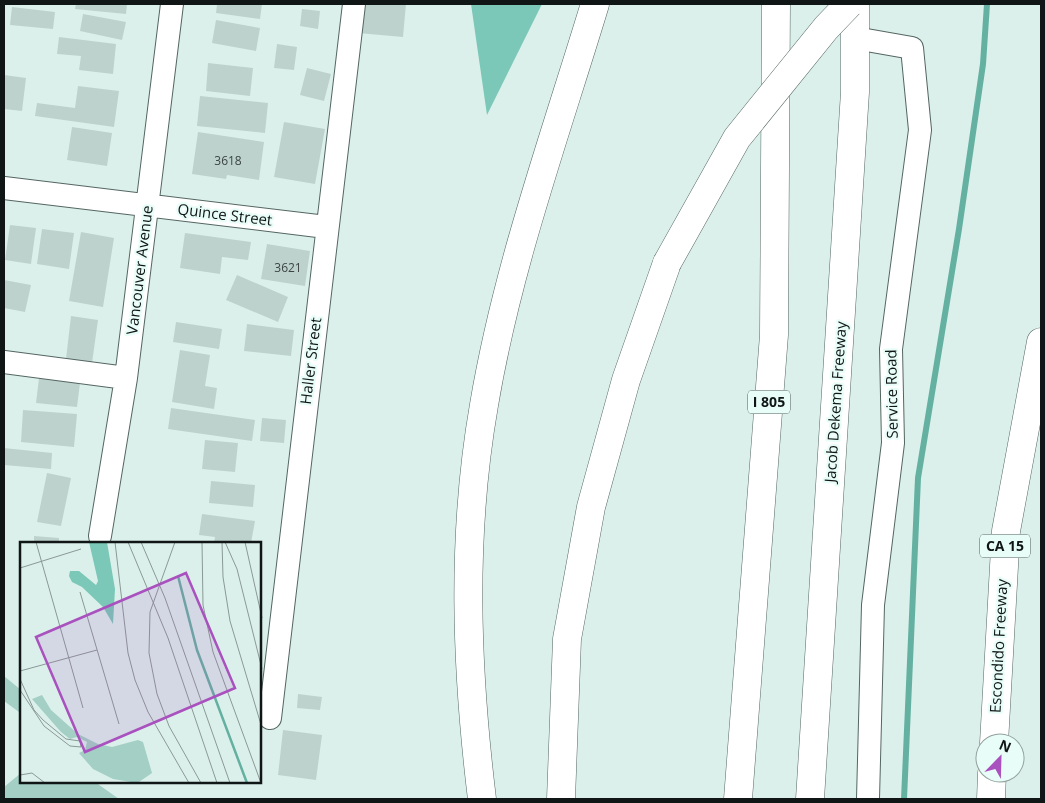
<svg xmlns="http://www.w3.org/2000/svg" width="1045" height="803" viewBox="0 0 1045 803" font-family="'Open Sans',sans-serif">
  <rect width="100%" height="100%" fill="#dcf0eb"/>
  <path fill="#a3cfc5" d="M 4,676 L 21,690 L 21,718 L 19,712 L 4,701 Z
    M 21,773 L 21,782 L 95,782 L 119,799 L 4,799 L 4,787 Z"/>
  <path fill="#7bc8b8" d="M 471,4 L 542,4 L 487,115 Z"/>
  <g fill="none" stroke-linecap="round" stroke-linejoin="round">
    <path stroke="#64b1a2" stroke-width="6" d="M 904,799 L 918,478 L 959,229 L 983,64 L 987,4"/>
  </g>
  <path fill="#bed2cd" d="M 76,4 L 127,4 L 126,14 L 75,9 Z
    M 217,4 L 262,4 L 260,19 L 216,13 Z
    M 361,4 L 406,4 L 403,37 L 358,33 Z
    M 12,7 L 55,12 L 53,29 L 10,25 Z
    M 302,9 L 320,11 L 318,29 L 300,26 Z
    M 83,14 L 126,22 L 122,40 L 80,31 Z
    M 216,20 L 260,28 L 256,51 L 212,43 Z
    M 59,37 L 116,44 L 113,74 L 79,70 L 81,56 L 57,54 Z
    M 277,44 L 297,47 L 294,70 L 274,68 Z
    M 208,63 L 253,68 L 250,96 L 206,91 Z
    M 307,68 L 331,74 L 324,101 L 300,95 Z
    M 4,75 L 26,78 L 22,111 L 4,109 Z
    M 78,86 L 119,91 L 114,127 L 35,116 L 37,103 L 75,108 Z
    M 200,96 L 268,103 L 265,133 L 197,126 Z
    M 284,122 L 325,129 L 315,184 L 274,177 Z
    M 72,127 L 112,133 L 107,166 L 67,160 Z
    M 198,132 L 264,142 L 259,180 L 227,175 L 226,179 L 192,174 Z
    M 10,225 L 36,228 L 31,264 L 5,260 Z
    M 42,229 L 74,233 L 69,269 L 37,264 Z
    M 81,232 L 114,238 L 103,307 L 69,301 Z
    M 185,233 L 251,242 L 248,260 L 222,257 L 220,274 L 180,268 Z
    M 267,244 L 310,251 L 305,286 L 261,279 Z
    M 237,275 L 288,297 L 278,322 L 226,300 Z
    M 4,280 L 31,285 L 25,312 L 4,308 Z
    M 71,316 L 98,320 L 92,363 L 66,359 Z
    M 176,322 L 222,329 L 219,349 L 173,342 Z
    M 247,324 L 294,330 L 291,356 L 244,351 Z
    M 180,350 L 210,355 L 205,386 L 217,388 L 214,409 L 172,402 Z
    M 39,378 L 80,383 L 77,407 L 36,403 Z
    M 171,408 L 255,420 L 252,441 L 168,429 Z
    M 23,410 L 77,414 L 74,447 L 21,442 Z
    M 262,418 L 286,420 L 284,443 L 260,441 Z
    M 205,440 L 238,443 L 235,472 L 202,469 Z
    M 4,448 L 52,453 L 51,469 L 4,465 Z
    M 47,473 L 71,478 L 61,526 L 37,522 Z
    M 211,481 L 255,485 L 253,507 L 209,503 Z
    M 202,514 L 255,521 L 251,543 L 214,543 L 215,537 L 199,535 Z
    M 34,536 L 59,538 L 59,543 L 34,543 Z
    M 298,694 L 322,697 L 320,710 L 297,708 Z
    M 283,730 L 322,735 L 316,780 L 278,775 Z"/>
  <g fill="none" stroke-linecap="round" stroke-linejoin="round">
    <defs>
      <path id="minor" d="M 855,38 L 912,48 L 920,130 L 891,349 L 893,443 L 873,605 L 868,799
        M 4,188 L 326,227
        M 4,362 L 126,378
        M 100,536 L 126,378 L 172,4
        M 270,718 L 354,4"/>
      <path id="highway" d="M 994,743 L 1006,531 L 1041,342
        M 482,799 C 466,668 461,536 484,405 C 507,268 555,136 595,4
        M 561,799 L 567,639 L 591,507 L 626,380 L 667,263
        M 738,799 L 774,335 L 776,4
        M 810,799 L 855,92 L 855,4
        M 991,799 L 992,773"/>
    </defs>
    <use href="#minor" stroke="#546662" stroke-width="24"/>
    <use href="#highway" stroke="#546662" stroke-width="29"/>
    <use href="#minor" stroke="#fff" stroke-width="22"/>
    <use href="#highway" stroke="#fff" stroke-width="28"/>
    <defs>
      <path id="highway-bridge" d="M 667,263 L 737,138 L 826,28 L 849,4"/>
    </defs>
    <use href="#highway-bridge" stroke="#546662" stroke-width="29" stroke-linecap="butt"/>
    <use href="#highway-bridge" stroke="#fff" stroke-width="28"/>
  </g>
  <g text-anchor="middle" stroke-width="4.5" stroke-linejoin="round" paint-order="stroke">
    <g font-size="12" fill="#3b4543">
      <text x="228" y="165">3618</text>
      <text x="288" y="272">3621</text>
    </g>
    <g fill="#e9fdf8" stroke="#505b59" stroke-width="1">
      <rect x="748" y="390.5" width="42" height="23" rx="4"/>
      <rect x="980" y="534.5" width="50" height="23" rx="4"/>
    </g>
    <g font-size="14" font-weight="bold" fill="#0f1615">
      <text x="769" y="407">I 805</text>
      <text x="1005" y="551">CA 15</text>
    </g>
    <g font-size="15" fill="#0f1615" stroke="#e9fdf8">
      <text transform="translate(225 215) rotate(7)" y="5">Quince Street</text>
      <text transform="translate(140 270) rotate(-83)" y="5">Vancouver Avenue</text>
      <text transform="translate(311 361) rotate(-83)" y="5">Haller Street</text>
      <text transform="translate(892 394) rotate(-91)" y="5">Service Road</text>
      <text transform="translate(836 402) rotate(-86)" y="5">Jacob Dekema Freeway</text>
      <text transform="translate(999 646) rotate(-87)" y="5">Escondido Freeway</text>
    </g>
  </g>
  <g transform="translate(20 542)">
    <rect width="241" height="241" fill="#dcf0eb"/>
    <path d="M 22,153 L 31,168 L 58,192 L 78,202 L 92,205 L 118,198 L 123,200 L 132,231 L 119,240 L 111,240 L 93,237 L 73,227 L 59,211 L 65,208 L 67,200 L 57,195 L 50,197 L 41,190 L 12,157 Z" fill="#a3cfc5"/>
    <path d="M 69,0 L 87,0 L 95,47 L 93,82 L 83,65 L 62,45 L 52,40 L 49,34 L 50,29 L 59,29 L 76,43 L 78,39 Z" fill="#7bc8b8"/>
    <path fill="none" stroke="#64b1a2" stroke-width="2.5" d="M 158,34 L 177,108 L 227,241"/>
    <path fill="none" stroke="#8a9995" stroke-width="1" d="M 16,0 L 63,166M 95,0 L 108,111 L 115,138 L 128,170 L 169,241M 108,0 L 148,96 L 197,241M 121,0 L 145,56 L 210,241M 155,0 L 130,70 L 129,111 L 137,152 L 149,184 L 181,241M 182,0 L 183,63 L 193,110 L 241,241M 202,0 L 203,35 L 210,79 L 242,186M 205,0 L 217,27 L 242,127M 225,0 L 242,76M 0,26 L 61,7M 60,50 L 99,182M 0,129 L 77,108M 0,137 L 14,168 L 23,178 L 46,197 L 60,199 L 61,205 L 50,204 L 24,184 L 0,148M 0,233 L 12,231 L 25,241"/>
    <path fill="#a951be" fill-opacity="0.15" stroke="#a951be" stroke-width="2.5" d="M 166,31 L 215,146 L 65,210 L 16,95 Z"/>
    <rect width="241" height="241" fill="none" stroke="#0f1615" stroke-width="2.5"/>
  </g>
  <rect width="1045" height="803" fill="none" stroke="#0f1615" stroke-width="10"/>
  <g transform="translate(1000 758) rotate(23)"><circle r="24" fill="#e9fdf8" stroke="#92a19d"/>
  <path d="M0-4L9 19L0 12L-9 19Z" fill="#a951be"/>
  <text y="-8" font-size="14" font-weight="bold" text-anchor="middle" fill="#0f1615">N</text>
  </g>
</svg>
